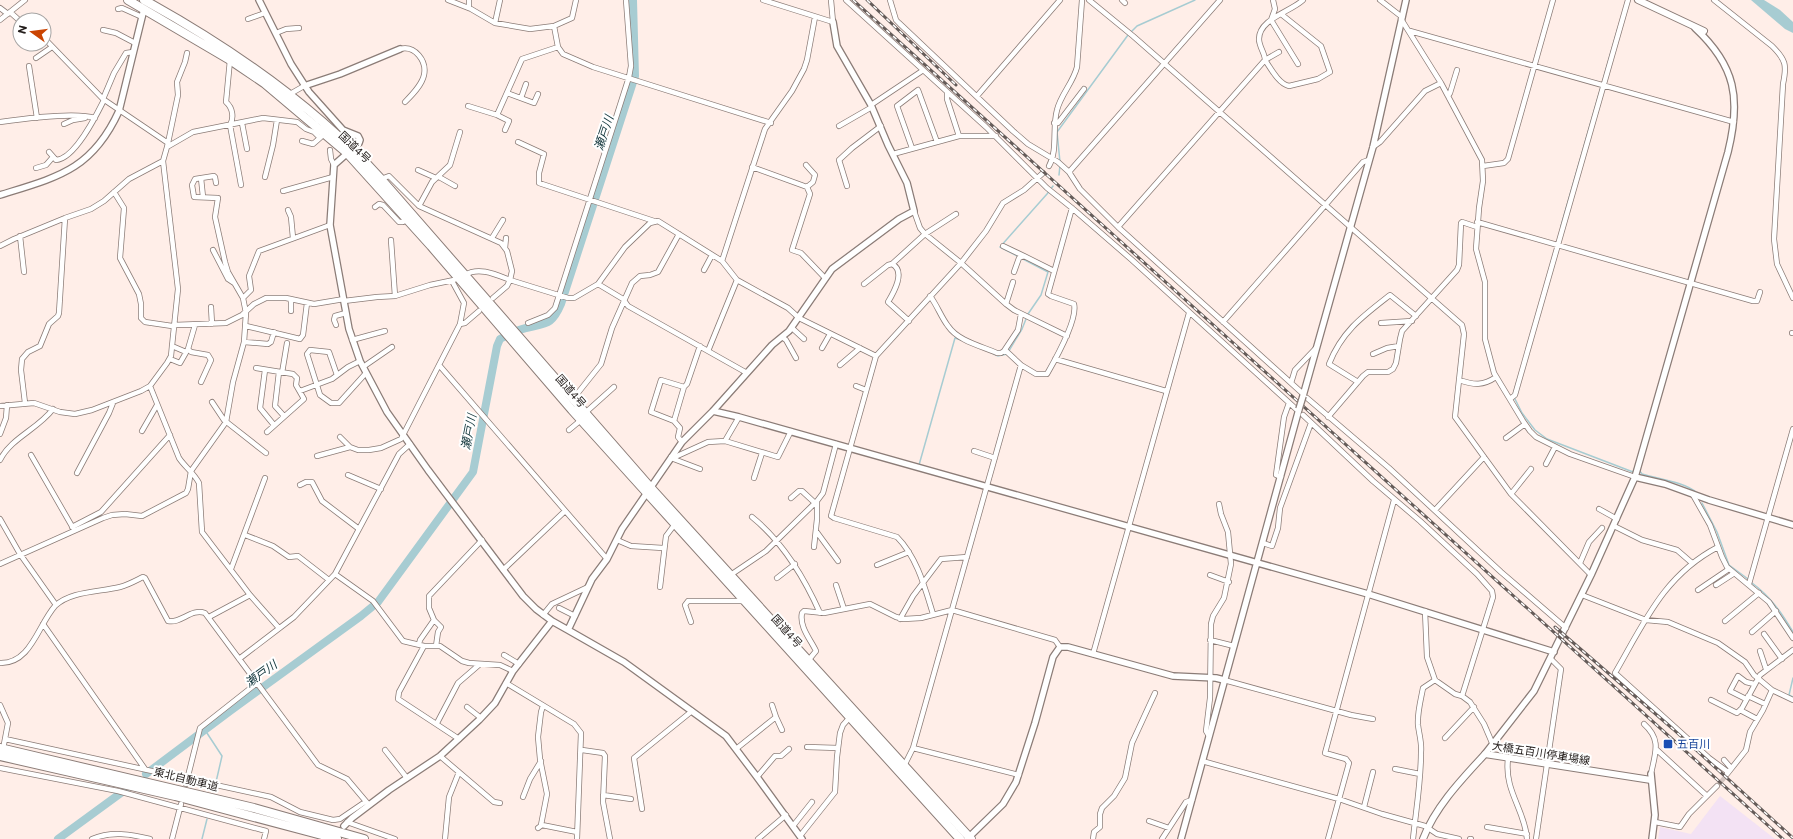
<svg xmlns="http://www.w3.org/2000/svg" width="1793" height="839" viewBox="0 0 1793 839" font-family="Commissioner,'Noto Sans JP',sans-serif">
  <rect width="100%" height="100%" fill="#ffeee8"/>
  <path fill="#f3e2f4" d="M 1720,796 L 1775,839 L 1658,839 L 1660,827 L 1691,834 Z"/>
  <path fill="#a7ccd2" d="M 1751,0 L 1764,0 L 1780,10 L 1793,22 L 1793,33 L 1785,29 Z"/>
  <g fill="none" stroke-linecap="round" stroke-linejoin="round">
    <path stroke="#a7ccd2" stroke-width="1.5" d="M 1060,162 L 1057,132 L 1128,35 L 1137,26 L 1195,0
      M 1059,175 L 1060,165
      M 1561,226 L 1618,28
      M 992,353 L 998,356 L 1007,354 L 1022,329 L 1028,314 L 1041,295 L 1048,272 L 1000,247 L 1047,194 L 1053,186
      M 1518,378 L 1513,395 L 1522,413 L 1535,430 L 1547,439 L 1633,472 L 1634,469
      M 919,465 L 955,338 L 961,340
      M 1639,470 L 1642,474 C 1658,479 1685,482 1697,493
      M 1702,503 L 1717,532 L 1729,565 L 1748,579
      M 1752,583 C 1770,596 1781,612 1793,632
      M 1793,678 L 1789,695 L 1793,697
      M 205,730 L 222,756 L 216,782
      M 202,839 L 207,819"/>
    <path stroke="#a7ccd2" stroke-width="8" d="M 146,774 L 230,711 L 361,616 L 378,602 L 473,472 L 497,346 L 500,339 C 508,335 517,330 526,328 C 547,323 552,325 561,304 L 635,76 L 633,0
      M 58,839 L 125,790"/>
    <path stroke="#d3c4bf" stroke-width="4.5" stroke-dasharray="4.5 2" stroke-linecap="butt" d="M 1717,786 L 1727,775"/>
    <defs>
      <path id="minor" d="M 448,0 L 471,9 L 495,23 L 530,29 L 554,26 L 572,18 L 576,0
        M 763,0 L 833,22 L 831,0
        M 846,0 L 986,127 L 1047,188 L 1072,208 L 1132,260 L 1296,409
        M 890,0 L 896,20 L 899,23 L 1013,131 L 1028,144 L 1058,162 L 1069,172 L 1080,189 L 1118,227 L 1301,392
        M 1089,0 L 1133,36 L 1462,325 L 1464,334 L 1455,417 L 1511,494 L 1591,575
        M 1122,0 L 1125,3
        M 1273,0 L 1275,9 L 1271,20 L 1298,64
        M 1380,0 L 1402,17
        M 1714,0 L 1772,46 C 1786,60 1787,65 1783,84 L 1774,239 L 1777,264 L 1793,298
        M 0,8 L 8,14
        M 469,8 L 469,0
        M 118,9 L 122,8 L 142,17
        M 10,12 L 20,21
        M 248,19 L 265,13
        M 1401,19 L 1441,83 L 1482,160 L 1483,181 L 1479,208 L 1476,249 L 1485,282 L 1485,339 L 1494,373 L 1523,421 L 1530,431 L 1536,437 L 1570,454 L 1635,477
        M 0,20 L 25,0
        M 495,23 L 500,0
        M 554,26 L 558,47 L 563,54 L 593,67 L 771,123
        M 103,30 L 116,33 L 135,43
        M 1410,31 L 1734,122
        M 276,33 L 286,29 L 299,28
        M 44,38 L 103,99 L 168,143 L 167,147
        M 400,49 C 415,45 427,61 424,75 C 422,85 412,95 405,102
        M 1279,52 L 1265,60 C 1271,69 1279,84 1289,86 L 1318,79 L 1330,72 L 1321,46 L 1281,14
        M 36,58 L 52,47
        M 230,60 L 226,102 C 233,108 234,118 230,125 L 241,185
        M 29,66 L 37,118
        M 947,92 L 947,99 L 959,136
        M 507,93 L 534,103 L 538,94
        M 290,94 L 304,86
        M 977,96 L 1060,0
        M 1448,96 L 1450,93 L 1457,70
        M 521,98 L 526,84
        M 103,99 L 114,73 L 126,53 L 133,52
        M 871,105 L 922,71
        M 468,106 L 497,115 L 509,121 L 505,130
        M 497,115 L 522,59 L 558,47
        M 0,122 C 21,119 76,112 95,118
        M 242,123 L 247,149
        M 1054,123 L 1058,123 L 1084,89
        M 64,124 L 73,120 L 85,118
        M 839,126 L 872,107
        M 302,141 L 313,144 L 321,137
        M 518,142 L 544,154 L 539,173 L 539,183 L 654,221
        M 168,143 L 178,95 L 177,82 L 185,62 L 187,53
        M 1373,147 L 1380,142 L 1425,91 L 1441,83
        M 912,148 L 897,106 L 918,90 L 937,142
        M 330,150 L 331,159 L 334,165
        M 49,152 L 56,160 C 75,159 97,114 104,100
        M 893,154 L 959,136 L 996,136
        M 806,165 L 815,175 L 813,182 L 807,187
        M 1049,166 C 1058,150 1052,128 1057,110 C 1061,94 1073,83 1077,67 L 1082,0
        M 1483,166 L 1504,163 L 1508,159 L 1553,0
        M 752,167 L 807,187 L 810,194 L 792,250 L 801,253 L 825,278
        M 36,168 L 46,165 L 53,157
        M 418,170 L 436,178
        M 1069,172 L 1220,0
        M 265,177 L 273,145 L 277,120
        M 439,177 L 455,186
        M 201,178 L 203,197
        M 381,179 L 389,176 L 419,206 L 432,182 L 450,165 L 460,132
        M 216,183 L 215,177 L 214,176 L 195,179 L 192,185 L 194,197 L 218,198 L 215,217 L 225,262 L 228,272 L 243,298
        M 847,186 L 839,160 L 852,148 L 881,126
        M 283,191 L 333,177
        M 114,192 L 124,208 L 120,258 L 139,294 L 141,304 L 141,318 L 145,322 L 172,326 L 174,325 L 226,323 L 242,315 L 254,304 L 266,298 L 286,298 L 314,304 L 344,299
        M 419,206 L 501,243 L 507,251 L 512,271 L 510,280 C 497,275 479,266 465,275
        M 375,207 L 379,204 L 383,205 L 399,222 L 403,222 L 407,219
        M 288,210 L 291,217 L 293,238
        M 914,211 L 920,228 L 925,234 L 961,263 L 1006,304 L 1014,310 L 1067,336
        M 1477,222 L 1753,301 L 1757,301 L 1760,292
        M 1118,227 L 1265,60 C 1265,53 1259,47 1259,39 C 1259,19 1290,12 1303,0
        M 20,236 L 24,272
        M 492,238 L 503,220
        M 391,240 L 395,296
        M 0,246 L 14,239 L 65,218 L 91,209 L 104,201 L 129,179 L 163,161
        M 1003,246 L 1024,256
        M 505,248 L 506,238
        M 213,250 L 228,279 L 234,283
        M 722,261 L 765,129 L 792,91 L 804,69 L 807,60 L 815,17
        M 892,264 L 925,234 L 956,214
        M 704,270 L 712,255
        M 1014,272 L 1019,258 L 1024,256 L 1054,271
        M 598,284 L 623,299 L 628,306 L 747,373
        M 864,284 L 888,265 L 892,264 C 906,271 894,292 888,302 L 909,321
        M 930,296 C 937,305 941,317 948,326 C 958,341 981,346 997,353 L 1001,353 L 1004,351 L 1018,330 L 1021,314
        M 493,298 L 507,286 L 510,280 L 568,298 L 574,298 L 598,284 L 625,247 L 650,223 L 658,221 L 722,261 L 737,280 L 788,308 L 799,318 L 876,356
        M 344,301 L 377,297 L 395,296 L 430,285 L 454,280
        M 1006,304 L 1013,282
        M 211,307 L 212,324
        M 291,311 L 291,299
        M 1223,322 L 1363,162 L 1369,160
        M 528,323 L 548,315 L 555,308 L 629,77 L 631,66 L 626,0
        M 1381,323 L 1412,321
        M 460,324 L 465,323 L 479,311
        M 195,325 L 188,349 L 191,352 L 208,355 L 211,360 L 201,382
        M 336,325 L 334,320 L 335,316 L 346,313
        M 246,326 L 300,339 L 303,335 L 307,303
        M 792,328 L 804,339
        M 1792,333 L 1793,333
        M 782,337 L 786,340 L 796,358
        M 352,340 L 385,331
        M 244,342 L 268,344 L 271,342 L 274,332
        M 172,346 L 186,352
        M 822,348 L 830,334
        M 1005,350 L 1021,365
        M 708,351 L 737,280
        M 1373,354 L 1387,348 L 1399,346
        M 170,359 L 180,363 L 188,349
        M 1055,359 L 1166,391
        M 439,365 L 607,559
        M 840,365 L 860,348
        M 363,367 L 392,347
        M 256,368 L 293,374 L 297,378 L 296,385 L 304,399 L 267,432
        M 265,370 L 260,408 L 274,425
        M 279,372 L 275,406 L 284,416
        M 282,373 L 287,343
        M 337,375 L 329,352 L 310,350 L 307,354 L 320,395 L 331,403 L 339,403 L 366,373
        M 1459,380 C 1474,385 1483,386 1496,377
        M 1358,382 L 1329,364 C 1342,331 1363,316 1390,295 L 1416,316
        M 1291,383 L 1295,370 L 1316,348
        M 150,386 L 179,458 C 185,467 194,473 199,483 L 202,532 L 250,595 L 279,628
        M 856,386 L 866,390
        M 684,387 L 687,384 L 700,346
        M 300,391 L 332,379 L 348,367 L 360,361
        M 1307,398 L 1389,468 L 1501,572 L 1566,628
        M 573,399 L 601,364 L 612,328 L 632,283 L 640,276 L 650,275 L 658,272 L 679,234
        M 1510,399 L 1515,395 L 1517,388 L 1628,0
        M 212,402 L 224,420 L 266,453
        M 25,403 L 21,370 L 22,359 L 28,352 L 40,346 L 49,324 L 58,316 L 59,313 L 65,218
        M 0,406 L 34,403 L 60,412 L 75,414 L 92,410 L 141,391 L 150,386 L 167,363 L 171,356 L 172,346 L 178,289 L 163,161 L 167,147 L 193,132 L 263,118 L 297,122 L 306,129 L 314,132 L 320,138
        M 585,413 L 614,387
        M 1303,415 L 1373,481 L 1420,521 L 1477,574 L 1492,591 L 1493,597 L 1462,696
        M 1328,417 L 1363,376 L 1368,372 L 1388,372 L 1393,369 L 1396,363 L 1400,339 L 1402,331 L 1457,270 L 1459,265 L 1461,223 L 1462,222 L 1477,227
        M 674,421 L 684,387 L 661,380 L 651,412 L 674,421 L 680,428 L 678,437 L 682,442
        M 569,430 L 581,420
        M 142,431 L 157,405
        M 0,434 L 6,418 L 7,405
        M 340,437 L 350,447
        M 1506,438 L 1525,424
        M 725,441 L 739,417
        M 974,451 L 995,458
        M 31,455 L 73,528
        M 317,456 L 350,447 L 358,450 L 369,450 L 381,448 L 401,439 L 460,324 L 464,303 L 452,281
        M 671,457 L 675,457 L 708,442 L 725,441 L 778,457 L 791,431
        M 671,458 L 700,469
        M 0,460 C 11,438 38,429 53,409
        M 1546,464 L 1555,447
        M 77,473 L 109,413 L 113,403
        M 348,475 L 381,489
        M 1281,477 L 1276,475 L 1284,417 L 1289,403
        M 754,478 L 762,453
        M 300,485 L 306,482 L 312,482 L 322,501 L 359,529
        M 1511,494 L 1531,469
        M 1693,495 L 1710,525 L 1722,557 L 1727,567 L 1769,602 L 1793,638
        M 791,498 L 799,491 L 802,491 L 815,503
        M 1599,509 L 1617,519
        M 1435,510 L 1484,457
        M 752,517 C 783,542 804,577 820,613
        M 0,519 L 20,554 L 56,605
        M 1614,526 L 1642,540 L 1677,550 L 1692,563
        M 72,527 L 101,512 L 170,435
        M 816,531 L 838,561
        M 245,535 L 273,546 L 289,557 L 298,556 L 329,580
        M 617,540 L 631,546 L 663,548
        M 1263,543 L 1272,546 L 1278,528 L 1280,508 L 1311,423
        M 814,547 L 817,519 L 817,501
        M 1718,547 C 1664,575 1644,623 1615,673 L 1709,758 L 1728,772
        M 1580,563 L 1589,542 L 1602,528
        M 0,564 L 103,518 L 112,515 L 125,514 L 142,516 L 186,493 L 188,489 L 191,471 L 226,422 L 233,382 L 244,342 L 246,313 L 243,298 L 251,290 L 249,276 L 259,251 L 330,225
        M 877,565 L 909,552
        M 231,569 L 265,478
        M 503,570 L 565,511
        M 335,574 L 373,601 L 403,641 L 424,646 L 440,646 L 462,661 L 469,663 L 500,665 L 513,671
        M 1210,575 L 1229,582
        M 729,576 L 766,551 L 817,501 L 823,493 L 836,444
        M 777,578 L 795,564
        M 1749,584 L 1793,429
        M 836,585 L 844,609
        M 1716,585 L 1733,574
        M 660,587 L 666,536 L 675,524
        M 1698,590 L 1729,569
        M 1582,595 L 1646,620 L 1668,622 L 1718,643 L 1745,662 L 1754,675 L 1772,690 L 1763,710 L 1750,732 L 1746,750 L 1727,774
        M 559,608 L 575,616
        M 1425,611 L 1427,657 L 1435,680
        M 933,614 C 925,588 917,557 897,537 L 834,518 L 831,516 L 876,356 L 961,263 L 986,231 L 1003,203 L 1024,190 L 1043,173
        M 543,615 L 552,604 L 588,587
        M 209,617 L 250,595
        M 900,619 L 913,596 L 941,559 L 967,557
        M 434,620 L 441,627 L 438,632 L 436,646
        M 1725,621 L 1759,593
        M 691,622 L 685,605 L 688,601 L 745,601
        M 43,624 L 145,769
        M 1752,632 L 1776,611
        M 1764,634 L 1782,659
        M 1210,640 L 1234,646
        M 419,644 L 420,640 L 434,620 L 429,608 L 429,596 L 482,540
        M 424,646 L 399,692 L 398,699 L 459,739
        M 1760,651 L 1766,669
        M 1093,654 L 1189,313
        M 504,655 L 519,664
        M 239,659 L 294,617 L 335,574 L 399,454 L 410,444
        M 807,662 L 816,651 C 811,640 799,627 802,613 L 804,611 L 824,613 L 870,604 L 896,617 L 904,619 L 921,618 L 952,610 L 1055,640 L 1060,647
        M 0,663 C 31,664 38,625 55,606 C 70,591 100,592 120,587 C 128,585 135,581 143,577 L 145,578 L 168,621 C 181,624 191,608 205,613 L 318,765 L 347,779 L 369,805
        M 1224,680 L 1351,715 L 1373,719
        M 506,683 L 574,724 L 581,733 L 577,839
        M 1772,690 L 1793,700
        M 1748,696 L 1765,704
        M 1746,699 L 1730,691 L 1738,676 L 1746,682 L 1754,684
        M 1711,700 L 1737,713 L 1742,708 L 1760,675 L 1793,650
        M 0,705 L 8,723 L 4,744
        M 467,707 L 481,718
        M 1740,710 L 1757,719
        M 776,717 L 782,730
        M 437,723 L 458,683 L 480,664
        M 1644,724 C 1662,740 1655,753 1651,774
        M 1209,736 L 1206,731 L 1210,698 L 1211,624 L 1213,616 L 1224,598 L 1231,564 L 1228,532 L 1221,514 L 1219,504
        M 1445,738 L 1474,707
        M 5,739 L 271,797 L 300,812 L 333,820 L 340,819 L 365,802
        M 807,747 L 838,748
        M 913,748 L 1019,775
        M 736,749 L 776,717 L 772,705
        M 385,750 L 407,778
        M 582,750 L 603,753 L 605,756 L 603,802 L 610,839
        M 440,756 L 494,802 L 500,803
        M 1508,759 C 1504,791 1525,810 1527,839
        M 1724,760 L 1731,768
        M 1202,761 L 1339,799 L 1382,814 L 1425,826 L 1437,834 L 1459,839
        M 904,766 L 913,748 L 1021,365 L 1036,374 L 1047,374 C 1055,360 1078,319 1074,304 L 1051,296 L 1048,294 L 1072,208
        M 0,768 L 118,791 L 266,831 L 264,839
        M 1395,769 L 1420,774
        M 757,777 L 775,756 L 781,756 L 789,749
        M 186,784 L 200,728 L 257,683
        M 603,795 L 631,799
        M 1707,796 L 1717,786
        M 523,797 L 530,779 L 541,761
        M 1364,807 L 1373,772
        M 642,809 L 634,758 L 692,711
        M 1149,821 L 1169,828
        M 347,822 L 395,839
        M 1655,822 L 1680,827 L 1689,814 L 1707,796 L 1657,750
        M 541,825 L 547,794 L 540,759 L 538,737 L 541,712 L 543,706
        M 793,826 L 812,802
        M 1487,827 L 1527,834
        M 538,828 L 542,825 L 577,832
        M 800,836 L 835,792 L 837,757 L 840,733 L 843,725 L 851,716
        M 92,839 C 111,831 131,834 150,839
        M 172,839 L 181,804
        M 445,839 L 449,797 L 459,772
        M 758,839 L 786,815
        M 1093,839 L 1094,832 L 1100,827 L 1100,814 L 1102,808 L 1114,796 L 1125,778 L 1132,743 L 1155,693
        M 1162,839 L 1186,802 L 1192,800
        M 1328,839 L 1349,763 L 1346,759 L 1325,753 L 1394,500
        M 1413,839 C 1416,810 1421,782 1421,752 C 1422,743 1419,734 1418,725 C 1417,713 1421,699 1423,688 L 1435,680 L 1455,694 L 1462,696 L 1470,702 L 1484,724 L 1493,745
        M 1470,839 L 1471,839
        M 1536,839 L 1561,669 L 1551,659"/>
      <path id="tertiary" d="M 259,0 L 291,64 L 309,92 L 343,130 L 358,136 L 360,140 L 359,143 L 334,165 L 330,225 L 349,329 L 360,361 L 387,412 L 428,470 L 523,596 L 536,609 L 552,621
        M 304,86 L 340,74 L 400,49
        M 0,195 C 58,177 92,170 119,111 L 144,9
        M 1303,396 L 1373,147 L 1406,0
        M 713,411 L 739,417 L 1368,594 L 1554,652
        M 1635,477 L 1665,484 L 1709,500 L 1793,525
        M 568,630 L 624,662 L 726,736 L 757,777 L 802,839
        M 1485,754 L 1534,691 L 1591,575 L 1635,477 L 1728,152 C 1741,99 1736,66 1695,28
        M 1651,774 L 1655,815 L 1652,839
        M 344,826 L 352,818 L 389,790 L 440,756 L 479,720 L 495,703 L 513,671 L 552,621 L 568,630 L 592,579 L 607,559 L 622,529 L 682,442 L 713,411 L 772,345 L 789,331 L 832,269 L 899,219 L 914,211 L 907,183 L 888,145 L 871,105 L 837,46 L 833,22
        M 967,839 L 1003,804 L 1016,782 L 1035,723 L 1053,657 L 1060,647 L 1068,647 L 1173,676 L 1216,678 L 1224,680
        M 1181,839 L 1299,409"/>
      <path id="secondary" d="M 1638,0 L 1704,31
        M 1423,839 C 1435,807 1462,779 1485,754 L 1651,780"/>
      <path id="trunk" d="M 128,0 L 230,60 L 264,83 L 347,153 L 431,246 L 572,410 L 647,493 L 960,839
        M 144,0 C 231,48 314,105 381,179 L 650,487 L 971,839"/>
      <path id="motorway" d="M 0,748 L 254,808 L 364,839
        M 0,756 L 175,796 L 337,839"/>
    </defs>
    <use href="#minor" stroke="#8b7c77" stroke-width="6"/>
    <use href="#tertiary" stroke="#8b7c77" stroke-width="8"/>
    <use href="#secondary" stroke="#8b7c77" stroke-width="8"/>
    <use href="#trunk" stroke="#8b7c77" stroke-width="10"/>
    <use href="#motorway" stroke="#8b7c77" stroke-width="10"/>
    <use href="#minor" stroke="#fff" stroke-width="4.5"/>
    <use href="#tertiary" stroke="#fff" stroke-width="5.5"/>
    <use href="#secondary" stroke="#fff" stroke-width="6"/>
    <use href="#trunk" stroke="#fff" stroke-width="8"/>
    <use href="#motorway" stroke="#fff" stroke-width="8"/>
    <defs>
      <path id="rail" d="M 853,0 L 1783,839
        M 867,0 L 956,85
        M 1555,627 L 1673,729 L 1793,838"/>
    </defs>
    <use href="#rail" stroke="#655c59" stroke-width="3"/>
    <use href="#rail" stroke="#fff" stroke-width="1.5" stroke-dasharray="4.5" stroke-linecap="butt"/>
    <defs>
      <path id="tertiary-bridge" d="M 1299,409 L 1303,396"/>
    </defs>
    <use href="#tertiary-bridge" stroke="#8b7c77" stroke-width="8" stroke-linecap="butt"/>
    <use href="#tertiary-bridge" stroke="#fff" stroke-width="5.5"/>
  </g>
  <rect fill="#1a4fb4" stroke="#fff" stroke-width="1.5" x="1663" y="739" width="10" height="10" rx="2"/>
  <g text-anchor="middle" stroke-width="4" stroke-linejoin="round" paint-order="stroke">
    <g font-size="11" fill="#231d1b" stroke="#fff">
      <text transform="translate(355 147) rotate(44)" y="4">国道4号</text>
      <text transform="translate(571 391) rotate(49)" y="4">国道4号</text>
      <text transform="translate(787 631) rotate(48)" y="4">国道4号</text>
      <text transform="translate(1541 753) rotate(9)" y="4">大橋五百川停車場線</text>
      <text transform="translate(186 779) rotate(14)" y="4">東北自動車道</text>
    </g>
    <g font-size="11" fill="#164399" stroke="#fff" text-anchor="start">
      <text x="1677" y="748">五百川</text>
    </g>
    <g font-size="12" font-style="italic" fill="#12363c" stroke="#fff">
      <text transform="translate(604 133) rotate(-72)" y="4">瀬戸川</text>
      <text transform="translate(469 432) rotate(-79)" y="4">瀬戸川</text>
      <text transform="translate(261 674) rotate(-36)" y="4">瀬戸川</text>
    </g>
  </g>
  <g transform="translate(32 32) rotate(284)"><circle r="19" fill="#ffffff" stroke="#a7a5a4"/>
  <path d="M0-3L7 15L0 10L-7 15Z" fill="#ca4402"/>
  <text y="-6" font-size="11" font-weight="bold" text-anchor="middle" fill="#231d1b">N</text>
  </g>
</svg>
